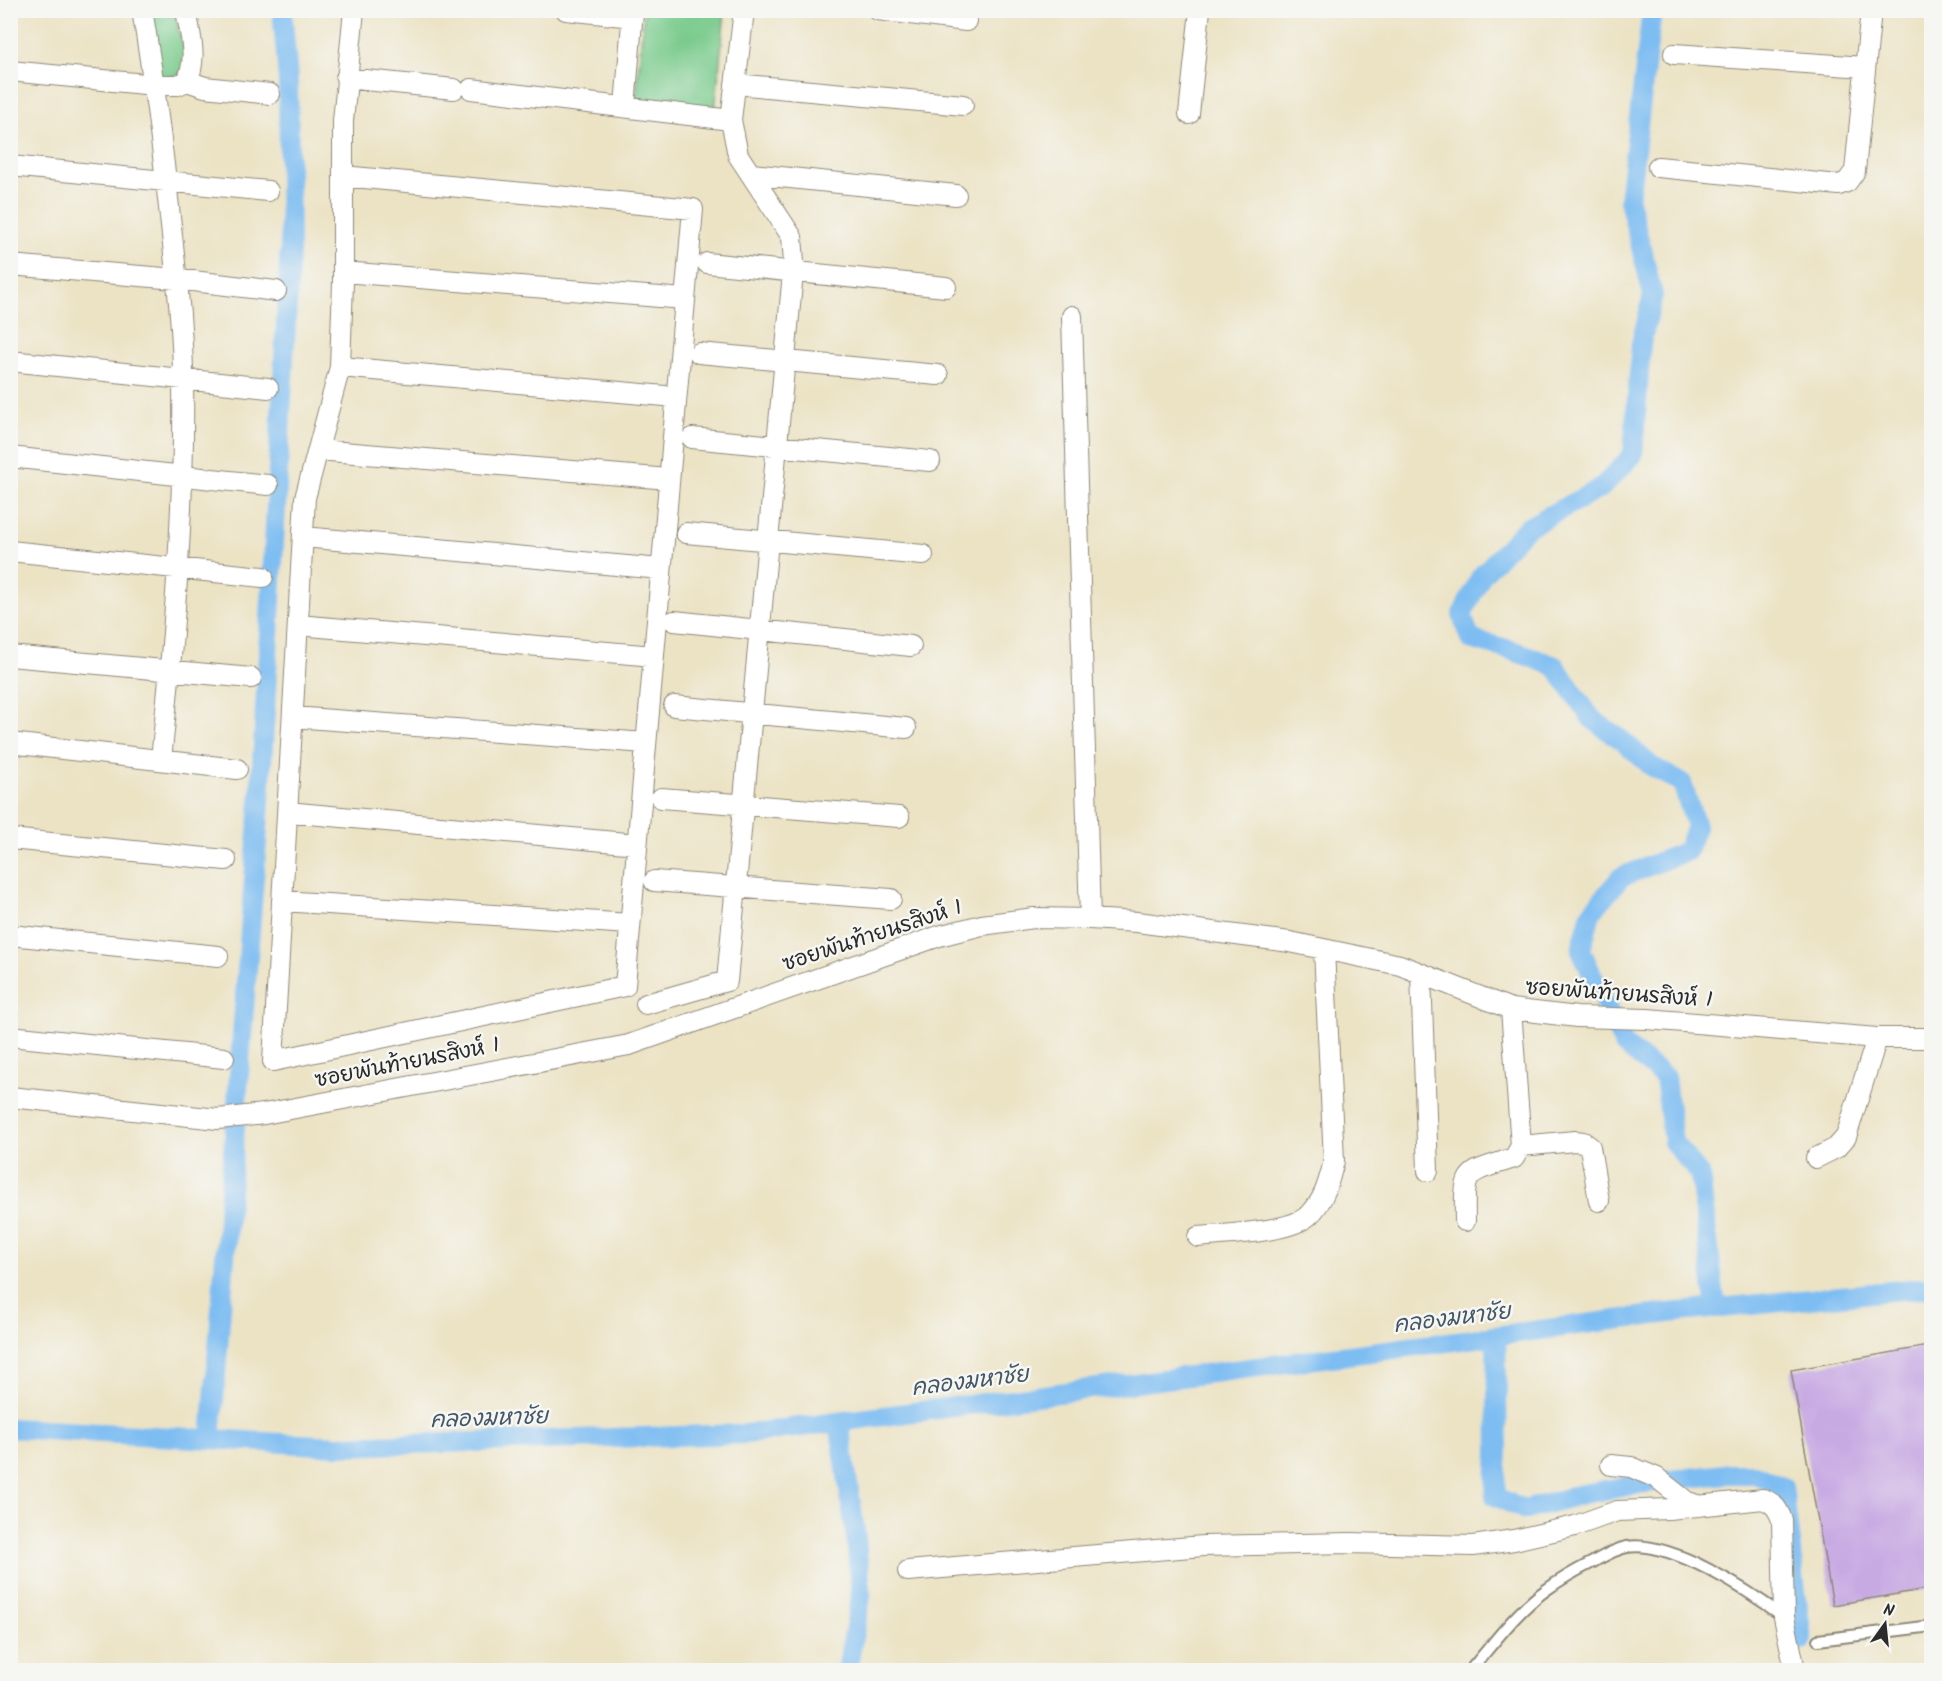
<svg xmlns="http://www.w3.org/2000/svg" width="1942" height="1681" viewBox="0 0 1942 1681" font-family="Kalam,'Playpen Sans Thai',sans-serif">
  <rect width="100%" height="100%" fill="#f6f6f2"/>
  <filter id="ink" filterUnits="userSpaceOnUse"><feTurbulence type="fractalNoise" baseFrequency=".0167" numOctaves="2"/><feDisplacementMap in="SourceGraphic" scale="12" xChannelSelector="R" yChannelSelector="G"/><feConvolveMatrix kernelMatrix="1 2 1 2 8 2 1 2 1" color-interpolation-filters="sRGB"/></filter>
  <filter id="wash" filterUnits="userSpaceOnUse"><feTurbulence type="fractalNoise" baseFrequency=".008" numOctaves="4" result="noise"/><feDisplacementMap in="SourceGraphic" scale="24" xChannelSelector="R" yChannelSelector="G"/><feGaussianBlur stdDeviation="1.35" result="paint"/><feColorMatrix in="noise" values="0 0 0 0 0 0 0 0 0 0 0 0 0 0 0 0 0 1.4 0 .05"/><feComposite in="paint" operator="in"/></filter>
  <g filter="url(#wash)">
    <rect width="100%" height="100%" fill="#ece3c5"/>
    <path fill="#7acb8d" stroke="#527b5c" stroke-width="1.5" d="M 149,11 L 174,11 L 185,55 L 180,74 L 168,78 L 159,78 Z
      M 644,11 L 725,11 L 715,110 L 636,99 Z"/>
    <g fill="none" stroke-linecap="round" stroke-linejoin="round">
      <path stroke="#7ebdf2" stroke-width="20" d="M 1652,10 L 1629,200 L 1653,295 L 1641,344 L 1633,455 L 1601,488 L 1526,528 L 1481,576 L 1462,615 L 1470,639 L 1514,651 L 1555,666 L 1592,719 L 1623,741 L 1651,766 L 1682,783 L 1696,826 L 1687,851 L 1621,877 L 1591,913 L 1581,950 L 1624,1045 L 1665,1077 L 1673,1142 L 1700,1175 L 1716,1309
        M 1496,1336 L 1498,1453 L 1495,1496 L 1525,1510 L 1582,1494 L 1645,1483 L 1725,1474 L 1755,1474 L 1783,1487 L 1802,1641
        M 839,1422 L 856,1538 L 861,1595 L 847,1670
        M 10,1428 L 337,1446 L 746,1434 L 1669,1313 L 1932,1287
        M 211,1439 L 260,801 L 290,249 L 288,78 L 282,10"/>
    </g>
    <g id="blocks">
      <path fill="#c8aae3" d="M 1928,1346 L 1932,1365 L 1932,1588 L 1833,1605 L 1791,1370 Z"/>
    </g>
  </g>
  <g filter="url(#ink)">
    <use href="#blocks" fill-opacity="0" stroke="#8c8778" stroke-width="1.5"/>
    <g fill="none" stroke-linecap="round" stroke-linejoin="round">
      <defs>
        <path id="lane" d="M 1818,1640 L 1932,1626
          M 1473,1667 C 1496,1640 1518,1610 1546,1590 C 1561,1579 1577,1570 1593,1562 C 1604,1556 1615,1549 1627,1547 C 1671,1540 1749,1591 1784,1617"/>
        <path id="street" d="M 142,10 C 155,85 164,160 172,235 C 177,283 183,332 183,380 C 185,507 174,634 161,760
          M 566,10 L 633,17
          M 878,10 L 966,21
          M 1674,54 L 1865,67
          M 10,71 L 155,85 L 178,85 L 187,81 C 198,58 190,34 186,10
          M 346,78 L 454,89
          M 187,81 L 205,87 L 270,94
          M 735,84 L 963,105
          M 471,89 L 731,120
          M 625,106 L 633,10
          M 1189,114 L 1200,10
          M 10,166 L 268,191
          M 1658,167 L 1839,185 L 1847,182 L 1855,171 L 1871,10
          M 751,174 L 956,195
          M 343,176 L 693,209 L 625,986 L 273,1061 L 305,498 L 340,367 L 343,282 L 343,121 L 354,10
          M 707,263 L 946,287
          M 10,265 L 176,279 L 276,291
          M 343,272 L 685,299
          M 1072,316 L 1090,919
          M 699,353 L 938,375
          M 10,361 L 268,388
          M 340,367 L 676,397
          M 692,438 L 930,461
          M 318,450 L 669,479
          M 10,457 L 268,485
          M 686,533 L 923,555
          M 303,537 L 661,569
          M 10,551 L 263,577
          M 674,621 L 911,646
          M 298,625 L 654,656
          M 10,656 L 251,678
          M 674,706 L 906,728
          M 293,717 L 646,743
          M 10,743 L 237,769
          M 661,798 L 899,817
          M 287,812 L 637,844
          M 10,839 L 226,860
          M 654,881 L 891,899
          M 282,901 L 630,924
          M 10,935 L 218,956
          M 1421,974 L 1428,1171
          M 646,1004 L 727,981 L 794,262 L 792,237 L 738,155 L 731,120 L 744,10
          M 10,1036 L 224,1058
          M 10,1097 L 218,1119 L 264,1114 L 629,1045 L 939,936 L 982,925 L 1034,918 L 1090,919 L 1137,922 L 1290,942 L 1400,965 L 1511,1009 L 1577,1017 L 1647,1019 L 1877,1038 L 1932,1038
          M 1521,1146 L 1575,1141 L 1583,1142 L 1590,1147 L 1599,1201
          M 1816,1158 L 1836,1148 L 1846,1137 L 1877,1038
          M 1465,1221 C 1464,1168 1465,1174 1514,1158 L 1521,1146 L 1511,1009
          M 1198,1237 C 1226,1234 1287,1233 1308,1216 C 1324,1202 1329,1181 1334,1161 L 1324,949
          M 1611,1465 L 1631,1467 L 1657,1478 L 1686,1501 L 1699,1506
          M 908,1571 L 1203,1546 L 1350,1543 L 1473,1546 L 1514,1540 L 1575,1526 L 1617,1511 L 1669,1509 L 1763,1499 C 1774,1503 1778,1509 1782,1520 L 1784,1617 L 1795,1670"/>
      </defs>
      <use href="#lane" stroke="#8c8778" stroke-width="14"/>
      <use href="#street" stroke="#8c8778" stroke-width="22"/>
      <use href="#lane" stroke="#fff" stroke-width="10"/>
      <use href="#street" stroke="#fff" stroke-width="20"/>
    </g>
  </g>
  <g text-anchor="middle" stroke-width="5" stroke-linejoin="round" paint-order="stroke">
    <g font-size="21" fill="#2b2b2b" stroke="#f6f6f2">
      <text transform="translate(872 935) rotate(-18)" y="7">ซอยพันท้ายนรสิงห์ 1</text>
      <text transform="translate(1619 993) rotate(4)" y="7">ซอยพันท้ายนรสิงห์ 1</text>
      <text transform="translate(407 1062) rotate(-11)" y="7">ซอยพันท้ายนรสิงห์ 1</text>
    </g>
    <g font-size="22" font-style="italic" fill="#445767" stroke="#f6f6f2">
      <text transform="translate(1452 1317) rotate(-7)" y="8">คลองมหาชัย</text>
      <text transform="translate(970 1380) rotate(-7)" y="8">คลองมหาชัย</text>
      <text transform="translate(489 1417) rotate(-2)" y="8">คลองมหาชัย</text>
    </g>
  </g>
  <rect width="1942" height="1681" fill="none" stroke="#f6f6f2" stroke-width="36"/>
  <g transform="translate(1885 1624) rotate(15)" stroke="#f6f6f2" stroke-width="4.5" paint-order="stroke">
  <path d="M0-4.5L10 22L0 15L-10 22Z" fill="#2b2b2b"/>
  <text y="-9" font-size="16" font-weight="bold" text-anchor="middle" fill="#2b2b2b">N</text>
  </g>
</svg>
